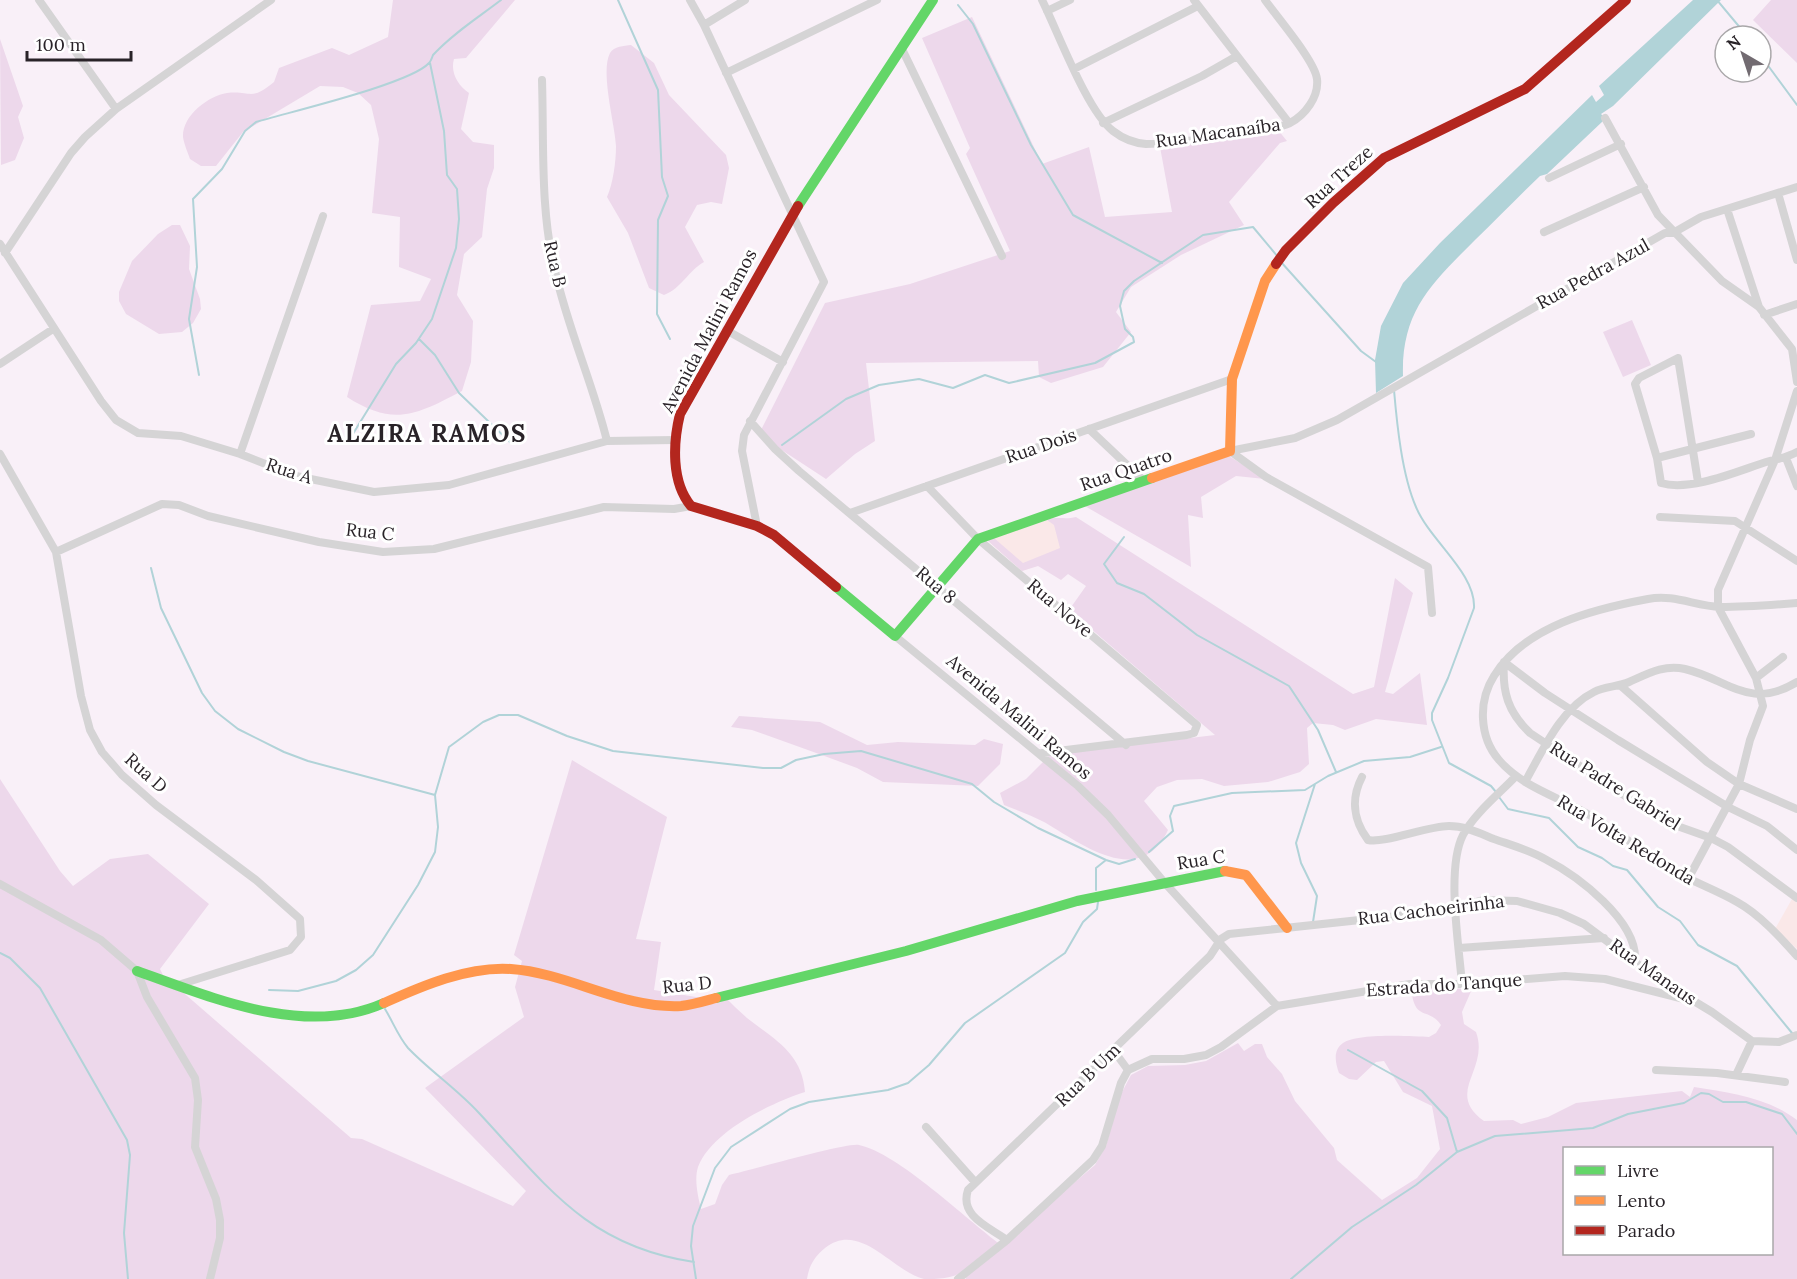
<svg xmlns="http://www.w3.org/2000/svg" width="1797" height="1279" viewBox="0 0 1797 1279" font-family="Lora,serif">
  <rect width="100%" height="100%" fill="#f9f0f8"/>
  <path fill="#fae8e8" d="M 1054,518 L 1076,553 L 1022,571 L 987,540 Z
    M 1792,899 L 1797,903 L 1797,949 L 1775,929 Z"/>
  <path fill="#edd8eb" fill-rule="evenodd" d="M 393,0 L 515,0 L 466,58 L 454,59 C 450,72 458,86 469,93 L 461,129 L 473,142 L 494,145 L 494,168 L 487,189 L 482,237 L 464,254 L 457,295 L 473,321 L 471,362 L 462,391 C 416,415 394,427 347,397 L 371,305 L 420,301 L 431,279 L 399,267 L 400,217 L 372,213 L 379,139 L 371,105 L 358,93 L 343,87 L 320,86 L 243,132 L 216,166 L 201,166 L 190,159 C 188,153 184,144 183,137 C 182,116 208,96 227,93 C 251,90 250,102 274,82 L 279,68 L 332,48 L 349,55 L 388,37 Z
    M 1771,0 L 1797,0 L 1797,63 L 1753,20 Z
    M 972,17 L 1042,164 L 1089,147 L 1105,217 L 1172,212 L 1160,147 L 1175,147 L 1271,129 L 1278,130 L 1287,141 L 1280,143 L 1229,202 L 1244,225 L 1181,255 L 1131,287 L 1116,312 L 1131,332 L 1103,367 L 1051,383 L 1039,377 L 1038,361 L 866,363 L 875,441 L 855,454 L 826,479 L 771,443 L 761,430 L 825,303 L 910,284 L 1010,251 L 966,154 L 970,148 L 922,38 Z
    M 0,39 L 23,106 L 18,117 L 24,138 L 15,160 L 1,165 Z
    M 631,45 L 654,63 L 669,95 L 726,155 L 729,168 L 722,204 L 711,202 L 697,205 L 685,227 L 704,262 C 688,271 682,288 664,295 L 649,288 L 628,233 L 607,197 C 613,183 616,162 616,146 C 615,124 600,72 610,53 C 614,46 624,46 631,45 Z
    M 172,225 L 180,225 L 190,246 L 189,269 L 200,299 L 201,309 L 193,323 L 182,332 L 159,334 L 126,314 L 119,301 L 119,292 L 132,261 L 158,234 Z
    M 1632,320 L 1651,365 L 1623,377 L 1603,332 Z
    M 1229,456 L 1265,479 L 1236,476 L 1201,497 L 1203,518 L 1188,515 L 1191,567 L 1083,505 Z
    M 1076,517 L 1353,694 L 1374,687 L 1395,578 L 1413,593 L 1385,692 L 1393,694 L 1420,673 L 1427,725 L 1376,719 L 1345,730 L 1333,725 L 1313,723 L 1307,728 L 1309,764 L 1300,772 L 1268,782 L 1224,786 L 1202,779 L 1177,780 L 1157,787 L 1144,801 L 1168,830 C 1142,885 1090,850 1054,828 C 1039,818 1021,812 1004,805 L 1000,793 L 1026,779 L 1050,755 L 1215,735 L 1069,610 L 1086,586 L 1068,574 L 1061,580 L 1038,566 L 1022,571 L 987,540 L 994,538 L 1023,563 L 1060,548 L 1054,525 L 1047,520 C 1057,516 1065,520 1076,517 Z
    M 739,716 L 820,722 L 867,745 L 898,742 L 975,745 L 984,739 L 1003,744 L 1000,764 L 978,786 L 883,782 L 857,768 L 819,754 L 752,730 L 731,727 Z
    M 572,760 L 667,817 L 636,939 L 661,942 L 654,990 L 708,999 L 723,995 C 731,1003 739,1011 747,1018 C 775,1040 802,1053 805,1092 C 771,1103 712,1131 698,1167 C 694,1180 698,1196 701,1209 L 715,1204 L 722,1185 L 729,1175 C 749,1171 847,1142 859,1145 C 898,1153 967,1220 1001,1245 L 1095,1165 L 1106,1146 L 1120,1096 L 1131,1075 L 1148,1066 L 1185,1065 L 1206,1061 L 1238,1043 L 1244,1051 L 1255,1044 L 1262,1044 L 1267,1057 L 1282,1074 L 1295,1101 L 1334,1148 L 1337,1160 L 1382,1200 L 1417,1178 L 1440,1149 L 1432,1106 L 1403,1092 L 1384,1061 L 1376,1062 L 1357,1080 L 1349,1079 L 1339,1073 C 1335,1062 1333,1050 1343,1043 C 1357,1033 1412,1036 1429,1037 L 1436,1033 L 1441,1025 C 1428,1006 1414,1023 1411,987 L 1472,989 L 1462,1012 L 1464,1024 L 1476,1032 C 1490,1070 1444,1092 1484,1121 L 1513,1120 L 1521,1124 L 1548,1117 L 1576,1103 L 1682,1091 L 1690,1097 L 1694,1087 C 1730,1093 1767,1097 1797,1120 L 1797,1279 L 966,1279 L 963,1271 C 952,1279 938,1279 924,1279 C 892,1271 860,1220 825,1248 C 814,1257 809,1266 807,1279 L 0,1279 L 0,779 L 60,871 L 73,886 L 110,859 L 148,854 L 209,904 L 160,969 L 163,975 L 351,1138 L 362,1139 L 513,1206 L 526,1191 L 425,1088 L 524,1017 L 515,987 L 522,961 L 514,955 ZM 1564,1148 L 1772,1148 L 1772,1254 L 1564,1254 Z"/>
  <path fill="#b1d3d8" d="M 1693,0 L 1721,0 L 1613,106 L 1601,114 L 1605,118 L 1603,121 L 1547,174 L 1540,176 C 1518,197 1497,219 1475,240 C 1432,283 1401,311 1403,376 L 1376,393 L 1375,360 L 1381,326 L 1403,283 L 1440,243 L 1592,95 L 1596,102 L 1604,95 L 1599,86 Z"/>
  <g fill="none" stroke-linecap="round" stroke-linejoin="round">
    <path stroke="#b1d3d8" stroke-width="2" d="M 618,0 L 658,90 L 662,177 L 668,196 L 658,220 L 657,314 L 670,339
      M 1717,0 L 1747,36
      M 958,5 L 973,24 L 1031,145 L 1073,215 L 1162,263
      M 1761,56 L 1797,105
      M 1281,262 L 1361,351 L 1376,362
      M 419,339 L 435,355 L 459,393 L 511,443
      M 199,375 L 189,319 L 197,267 L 193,199 L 222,169 L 245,131 L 256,122 C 289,112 410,84 429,63 C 431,61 432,58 433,55 C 452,34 479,17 501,0
      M 1394,390 C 1397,425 1402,475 1416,507 C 1430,541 1476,573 1474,608 L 1448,678 L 1432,713 L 1432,720 L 1449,763 L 1491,786 L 1496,792
      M 351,437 L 396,364 L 416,343 L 432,319 L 456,248 L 459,219 L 457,189 L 447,175 L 444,131 L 430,63
      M 782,445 L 846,399 L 879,385 L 919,379 L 953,388 L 985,375 L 1009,383 L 1095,363 L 1134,342 L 1133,337 L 1125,329 L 1120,306 L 1124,291 L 1134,281 L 1203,235 L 1253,227 L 1278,257
      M 1124,537 L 1104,564 L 1117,583 L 1144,594 L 1197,635 L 1289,686 L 1318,730 L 1336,772
      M 151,568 L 161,608 L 202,693 L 215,711 L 238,729 L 284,752 L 308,761 L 435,795
      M 1499,797 L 1508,809 L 1549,818 L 1578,847 L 1602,858 L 1613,866 L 1627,870 L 1658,907 L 1680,921 L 1698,945 L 1737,966 L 1792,1033
      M 1149,852 L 1173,831 L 1170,816 L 1174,806 L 1232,793 L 1305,790 L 1328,776 L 1364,761 L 1410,757 L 1441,747
      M 1096,890 L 1096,868 L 1106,860
      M 1313,922 L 1317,896 L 1301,863 L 1296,843 L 1315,784
      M 0,953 L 10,958 L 40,988 L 127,1140 L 130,1155 L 124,1233 L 128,1279
      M 269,990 L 298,991 L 336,981 L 356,970 L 373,955 L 418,885 L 435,852 L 438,827 L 435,795 L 449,747 L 483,722 L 499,715 L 518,715 L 567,736 L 613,751 L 763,768 L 781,768 L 796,760 L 824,754 L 861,751 L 972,784 L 994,802 L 1038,828 L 1106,860 L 1119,864 L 1135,859
      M 385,1009 C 393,1022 398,1036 408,1048 C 430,1071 457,1089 479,1113 C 547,1186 587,1246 694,1262
      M 1348,1050 L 1422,1091 L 1447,1118 L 1457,1152
      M 696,1279 L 691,1246 L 693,1226 L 715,1168 L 731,1147 L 790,1109 L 809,1102 L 888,1090 L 908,1083 L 929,1065 L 965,1023 L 1065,953 L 1083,922 L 1097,909 L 1098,902
      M 1291,1279 L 1352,1227 L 1416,1185 L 1457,1152 L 1495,1136 L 1593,1128 L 1628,1114 L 1684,1103 L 1701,1093 L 1709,1094 L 1723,1102 L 1746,1102 L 1782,1114 L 1797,1134"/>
    <path stroke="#d5d4d5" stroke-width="8" d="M 39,0 L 116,109
      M 690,0 L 704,25 L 824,282 L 744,435 L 742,451 L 757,526
      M 1042,0 C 1058,32 1087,111 1113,131 C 1122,138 1134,143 1146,144 C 1170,144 1270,132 1290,123 C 1305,115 1319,97 1317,79 C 1315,61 1277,17 1265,0
      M 1194,0 L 1289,123
      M 1047,11 L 1070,0
      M 704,25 L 745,0
      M 902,49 L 1002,256
      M 1074,69 L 1198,6
      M 726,73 L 877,0
      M 542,80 C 544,143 540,210 555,271 C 568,329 593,384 607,441
      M 1605,118 L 1658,215 L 1722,281 L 1759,307
      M 1103,123 L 1202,76 L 1237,56
      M 1549,178 L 1621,144
      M 1778,193 L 1797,260
      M 1727,209 L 1759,307 L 1792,349 L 1797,382
      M 1544,232 L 1644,187
      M 0,244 L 101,401 L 116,420 L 138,433 L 181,436 L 240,454 L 296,476 L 374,492 L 449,485 L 607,441 L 674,440
      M 5,253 L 71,153 L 85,137 L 116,109 L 271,0
      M 1764,315 L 1797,304
      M 726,330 L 783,362
      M 0,364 L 53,329
      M 750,421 L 775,449 L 799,471 L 1126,745
      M 1089,429 L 1144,481
      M 1230,451 L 1295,438 L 1337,420 L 1665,233 L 1673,233 L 1701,217 L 1797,187
      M 1230,451 L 1266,477 L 1428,567 L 1432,613
      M 0,454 L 56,552 L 81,696 L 90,730 L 102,752 L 122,775 L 156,805 L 256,880 L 300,919 L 301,937 L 290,950 L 178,985
      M 240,454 L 323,216
      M 1657,458 L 1751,434
      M 1786,458 L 1797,486
      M 1698,482 L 1678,358 L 1639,378 L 1635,384 L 1657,458 L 1661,483 C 1690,492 1738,471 1766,462 C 1777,459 1786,458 1797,452
      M 927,486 L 978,539 L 1197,725 L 1194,733 L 1187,735 L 1042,753
      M 850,513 L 1232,379
      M 1660,517 L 1735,521 L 1797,561
      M 56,552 L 162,504 L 179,505 L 208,516 L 319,542 L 383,552 L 434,549 L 604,507 L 674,509 L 691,506
      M 1797,603 C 1772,605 1745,607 1720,607 C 1695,606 1674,594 1648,599 C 1594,609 1525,626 1494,676 C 1478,701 1479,737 1499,760 C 1521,786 1556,796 1584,812 C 1614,828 1639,850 1667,867 C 1690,881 1714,889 1737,902 C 1759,914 1780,937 1797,956
      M 895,636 L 1078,786 L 1108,815 L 1164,882 L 1277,1006
      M 1504,662 C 1502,692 1508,712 1530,733 L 1663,821 L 1711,838 L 1728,847 L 1797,898
      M 1504,662 L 1545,693 L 1618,740 L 1728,807 L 1767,826 L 1797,850
      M 1756,678 L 1783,657
      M 1621,686 L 1707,762 L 1739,784 L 1797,809
      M 1362,777 C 1351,798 1353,820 1368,840 C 1384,844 1427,826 1449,826 C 1465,826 1479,833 1494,839 C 1511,845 1529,850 1545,859 C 1578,876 1638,921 1635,961
      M 1525,782 C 1542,752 1561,708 1594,692 C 1605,686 1618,687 1629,682 C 1647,674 1664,664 1685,669 C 1728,679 1749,711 1797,682
      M 1688,879 L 1739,784 L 1750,740 L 1763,706 L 1756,678 L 1718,607 L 1718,590 L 1775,460 L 1797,391
      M 0,884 L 101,940 L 137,971 L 147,997 L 195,1078 L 198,1100 L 195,1147 L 216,1199 L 220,1220 L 220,1238 L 210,1279
      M 1459,948 L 1604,938
      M 1462,984 C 1459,946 1446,868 1463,835 C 1474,814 1499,794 1516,776
      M 1114,1051 L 1128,1070
      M 1656,1070 L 1717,1073 L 1785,1082
      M 1736,1075 L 1752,1041
      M 926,1127 L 975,1182
      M 1007,1240 C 989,1227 959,1216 968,1190 L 1210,956 L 1221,939 L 1229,934 L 1444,911 L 1483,900 L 1517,901 L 1560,913 L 1584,924 L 1659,980 L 1712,1012 L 1752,1041 L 1779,1042 L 1797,1035
      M 958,1279 L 1007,1240 L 1093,1160 L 1102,1146 L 1121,1083 L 1128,1070 L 1152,1059 L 1184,1059 L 1206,1055 L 1221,1047 L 1277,1006 L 1410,984 L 1462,984 L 1565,976 L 1605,979 L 1684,999"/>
    <path stroke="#63d668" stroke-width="10" d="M 798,206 L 933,0
      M 836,587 L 895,636 L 978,539 L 1152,478
      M 137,971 C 213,998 305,1038 384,1003
      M 716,998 L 906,951 L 1077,901 L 1225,871"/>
    <path stroke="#ff974d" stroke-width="10" d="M 1152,478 L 1230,451 L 1232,379 L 1265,281 L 1276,264
      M 1225,871 L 1246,875 L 1287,928
      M 384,1003 C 422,986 468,966 511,969 C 569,973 622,1009 681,1006 C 692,1005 705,1001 716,998"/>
    <path stroke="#b3261e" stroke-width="10" d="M 798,206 L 680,414 C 673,443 671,482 691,506 L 757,526 L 774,535 L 836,587
      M 1276,264 L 1286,250 L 1333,203 L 1384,158 L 1525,89 L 1626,0"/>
  </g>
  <g text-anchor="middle" stroke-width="6" stroke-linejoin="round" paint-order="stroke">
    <g font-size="18" fill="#292328" stroke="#fff">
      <text transform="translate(1218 133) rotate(-8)" y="6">Rua Macanaíba</text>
      <text transform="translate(1339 177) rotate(-42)" y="6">Rua Treze</text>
      <text transform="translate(555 264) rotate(77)" y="6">Rua B</text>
      <text transform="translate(1593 274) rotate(-29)" y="6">Rua Pedra Azul</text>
      <text transform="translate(709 331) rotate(-62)" y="6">Avenida Malini Ramos</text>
      <text transform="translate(1041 446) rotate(-19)" y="6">Rua Dois</text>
      <text transform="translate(1126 470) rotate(-19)" y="6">Rua Quatro</text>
      <text transform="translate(289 471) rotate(18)" y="6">Rua A</text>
      <text transform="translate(370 532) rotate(6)" y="6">Rua C</text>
      <text transform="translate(936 585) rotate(40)" y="6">Rua 8</text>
      <text transform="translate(1060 608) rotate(40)" y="6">Rua Nove</text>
      <text transform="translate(1019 717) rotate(40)" y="6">Avenida Malini Ramos</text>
      <text transform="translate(146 773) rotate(42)" y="6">Rua D</text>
      <text transform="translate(1615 786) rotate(32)" y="6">Rua Padre Gabriel</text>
      <text transform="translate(1626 840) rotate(31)" y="6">Rua Volta Redonda</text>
      <text transform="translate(1201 860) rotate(-9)" y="6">Rua C</text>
      <text transform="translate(1431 910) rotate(-7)" y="6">Rua Cachoeirinha</text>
      <text transform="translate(1653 972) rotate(35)" y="6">Rua Manaus</text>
      <text transform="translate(687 985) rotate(-6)" y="6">Rua D</text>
      <text transform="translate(1444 985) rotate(-4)" y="6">Estrada do Tanque</text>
      <text transform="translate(1088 1075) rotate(-44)" y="6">Rua B Um</text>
    </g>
    <g font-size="24" font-weight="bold" letter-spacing="1.5" fill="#292328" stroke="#fff">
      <text x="427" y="442">ALZIRA RAMOS</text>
    </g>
  </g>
  <rect x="1563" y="1147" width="210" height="108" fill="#ffffff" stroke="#a9a7a9" stroke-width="1.5"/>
  <rect x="1575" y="1166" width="30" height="9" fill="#63d668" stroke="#a9a7a9" stroke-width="1.5"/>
  <text x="1617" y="1177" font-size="18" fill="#292328">Livre</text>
  <rect x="1575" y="1196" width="30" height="9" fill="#ff974d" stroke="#a9a7a9" stroke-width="1.5"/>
  <text x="1617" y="1207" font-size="18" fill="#292328">Lento</text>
  <rect x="1575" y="1226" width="30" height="9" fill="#b3261e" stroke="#a9a7a9" stroke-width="1.5"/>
  <text x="1617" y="1237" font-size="18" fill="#292328">Parado</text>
  <g transform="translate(1743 54) rotate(321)"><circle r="28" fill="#ffffff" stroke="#a9a7a9" stroke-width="1.5"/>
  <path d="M0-4.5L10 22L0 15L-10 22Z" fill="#726b71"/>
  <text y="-9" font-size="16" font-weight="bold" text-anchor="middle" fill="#292328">N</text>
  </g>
  <path d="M27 51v9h104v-9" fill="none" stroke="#292328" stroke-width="3"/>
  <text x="36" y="51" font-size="18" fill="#292328" stroke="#ffffff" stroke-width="4.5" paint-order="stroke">100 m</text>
</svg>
